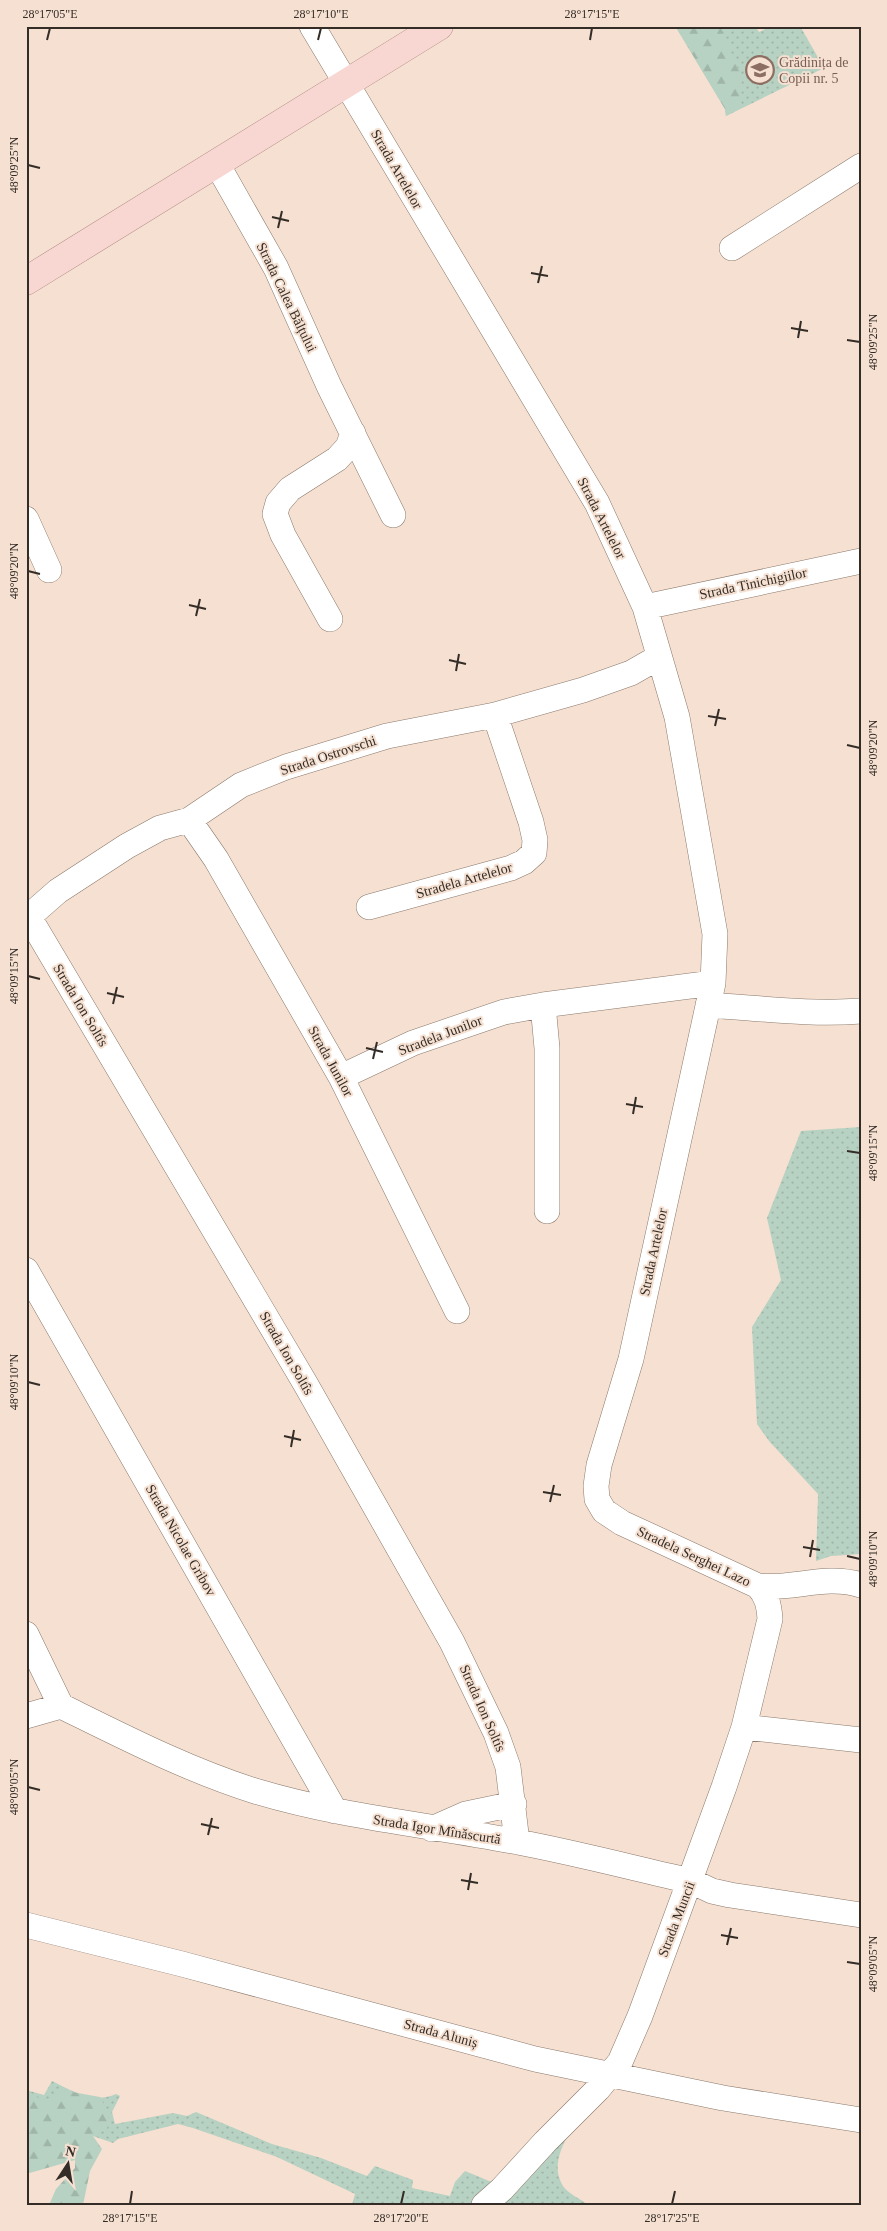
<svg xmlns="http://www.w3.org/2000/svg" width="887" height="2231" viewBox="0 0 887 2231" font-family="Georgia,serif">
  <defs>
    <pattern id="green-dots" width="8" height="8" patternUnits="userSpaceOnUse" patternTransform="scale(1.25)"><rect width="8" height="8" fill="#b7d2c2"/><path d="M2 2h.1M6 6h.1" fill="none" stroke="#9eb5a7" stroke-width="1.8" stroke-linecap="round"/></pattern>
    <pattern id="forest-firs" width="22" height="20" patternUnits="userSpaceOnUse" patternTransform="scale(1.25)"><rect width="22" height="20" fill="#b7d2c2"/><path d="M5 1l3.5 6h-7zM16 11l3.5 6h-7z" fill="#9eb5a7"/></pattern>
  </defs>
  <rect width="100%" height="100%" fill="#f5e0d1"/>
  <path fill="url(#green-dots)" d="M 675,26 L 755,26 L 759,32 L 772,26 L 800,26 L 824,68 L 726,116 L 725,109 Z
    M 861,1127 L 861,1554 L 831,1556 L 816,1561 L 818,1494 L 769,1441 L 757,1424 L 752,1327 L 781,1280 L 767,1218 L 801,1131 Z
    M 52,2081 C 72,2091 93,2104 116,2094 L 120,2096 L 112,2112 L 115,2124 L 173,2113 L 187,2116 L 196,2112 L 272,2144 L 321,2158 L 367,2176 L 375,2166 L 413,2180 L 412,2188 L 450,2196 L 455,2182 L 465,2171 L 494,2183 L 569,2134 C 560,2149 552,2169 563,2186 C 567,2193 581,2199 588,2205 L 352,2205 L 355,2194 L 277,2157 L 193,2128 L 178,2124 L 118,2139 L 113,2143 L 93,2136 L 26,2174 L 26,2090 L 44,2095 Z"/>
  <path fill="url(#forest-firs)" d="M 678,26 L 720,26 L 742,78 L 741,108 L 726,116 L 725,109 L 691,52 Z
    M 61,2090 L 100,2097 L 109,2114 L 107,2129 L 93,2136 L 102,2149 L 90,2171 L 83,2205 L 49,2205 L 56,2189 L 75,2168 L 75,2160 L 26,2174 L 26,2096 L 50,2099 Z"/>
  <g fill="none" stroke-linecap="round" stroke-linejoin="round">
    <defs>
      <path id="minor" d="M 312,26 L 597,503 L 645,607 L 677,717 L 715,934 L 713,983 L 631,1359 L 599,1465 L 596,1486 L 597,1499 L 604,1511 L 622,1523 L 758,1586 C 793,1590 825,1574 861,1585
        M 217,164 L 276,268 L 329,386 L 393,515
        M 732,248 L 861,166
        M 26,519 L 49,570
        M 645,607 L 861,561
        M 330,619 L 283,535 L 275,514 L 278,503 L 290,489 L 337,459 L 348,447 L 353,433
        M 189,820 L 216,859 L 341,1077 L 457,1311
        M 369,907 L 511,868 L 524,862 L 534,853 L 535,840 L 531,822 L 495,715
        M 29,917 L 305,1383 L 452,1642 L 496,1733 L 508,1767 L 517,1842
        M 26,919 L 58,891 L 127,846 L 160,828 L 189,820 L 241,785 L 286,767 L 387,736 L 495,715 L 583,690 L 631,673 L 659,657
        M 543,1005 L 547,1048 L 547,1211
        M 708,1005 C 759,1008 810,1015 861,1011
        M 341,1077 L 413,1043 L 504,1012 L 543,1005 L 713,983
        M 26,1270 L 335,1811
        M 26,1634 L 61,1706
        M 26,1716 L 61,1706 C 124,1737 188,1770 255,1791 C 341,1817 430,1825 518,1842 C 576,1853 633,1868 691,1881 L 712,1891 L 730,1895 L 861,1915
        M 744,1727 L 861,1740
        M 432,1829 L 466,1814 L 514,1804
        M 26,1925 L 182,1964 L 535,2059 L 723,2098 L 861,2120
        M 484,2205 L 502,2189 L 545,2142 L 598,2089 L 620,2062 L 640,2016 L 724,1787 L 744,1727 L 770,1619 C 769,1605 767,1596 758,1586"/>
      <path id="major" d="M 26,281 L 439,26"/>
    </defs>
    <use href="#minor" stroke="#8b796b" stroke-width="26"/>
    <use href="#major" stroke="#b18a84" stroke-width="29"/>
    <use href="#minor" stroke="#fff" stroke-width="25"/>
    <use href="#major" stroke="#f8d7d3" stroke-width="28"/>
  </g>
  <path fill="none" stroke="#342d27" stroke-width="2" d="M 47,40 L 50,28M 318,40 L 321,28M 590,40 L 592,28M 28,165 L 40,168M 272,217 L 289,221M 278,228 L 282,211M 531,273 L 548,276M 538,283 L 542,266M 791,328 L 808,331M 798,338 L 801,321M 847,340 L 860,342M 28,571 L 40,574M 189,605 L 206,609M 196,616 L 200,599M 449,660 L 466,664M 456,671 L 459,654M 708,716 L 726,719M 715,726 L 719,709M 847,745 L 860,748M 28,976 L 40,979M 107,993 L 124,997M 113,1004 L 117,987M 366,1048 L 383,1052M 373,1059 L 377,1042M 626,1104 L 643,1107M 633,1114 L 636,1097M 847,1151 L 860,1153M 28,1382 L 40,1385M 284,1436 L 301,1440M 291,1447 L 294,1430M 543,1492 L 561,1495M 550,1502 L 554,1485M 803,1547 L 820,1550M 847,1556 L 860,1559M 810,1557 L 813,1540M 28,1787 L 40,1790M 201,1824 L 219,1828M 208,1835 L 212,1818M 461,1880 L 478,1883M 468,1890 L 471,1873M 721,1935 L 738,1938M 727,1945 L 731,1928M 847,1962 L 860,1964M 130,2204 L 132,2191M 401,2204 L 404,2191M 672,2204 L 675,2191"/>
  <defs>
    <symbol id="school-ring" viewBox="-11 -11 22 22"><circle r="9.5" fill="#f5e0d1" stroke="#8d6e63" stroke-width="1.5"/><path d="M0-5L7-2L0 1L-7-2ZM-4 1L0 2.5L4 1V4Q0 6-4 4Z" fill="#8d6e63"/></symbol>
  </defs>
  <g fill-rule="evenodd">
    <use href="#school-ring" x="744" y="54" width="32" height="32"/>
  </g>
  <g text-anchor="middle" stroke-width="4" stroke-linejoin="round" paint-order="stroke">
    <g font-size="14" fill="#785e54" stroke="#f5e0d1" text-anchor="start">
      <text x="779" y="67">Grădinița de<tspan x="779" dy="16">Copii nr. 5</tspan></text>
    </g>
    <g font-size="14" fill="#342d27" stroke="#f5e0d1">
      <text transform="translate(397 169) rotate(60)" y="5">Strada Artelelor</text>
      <text transform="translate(287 297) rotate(64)" y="5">Strada Calea Bălțului</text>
      <text transform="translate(602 518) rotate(63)" y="5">Strada Artelelor</text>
      <text transform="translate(753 583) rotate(-12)" y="5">Strada Tinichigiilor</text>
      <text transform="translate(328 755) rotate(-18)" y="5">Strada Ostrovschi</text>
      <text transform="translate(464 880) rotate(-16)" y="5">Stradela Artelelor</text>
      <text transform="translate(81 1005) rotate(59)" y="5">Strada Ion Soltîs</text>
      <text transform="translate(440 1035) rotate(-21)" y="5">Stradela Junilor</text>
      <text transform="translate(331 1061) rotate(61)" y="5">Strada Junilor</text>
      <text transform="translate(653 1252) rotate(-78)" y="5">Strada Artelelor</text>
      <text transform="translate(287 1353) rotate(60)" y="5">Strada Ion Soltîs</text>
      <text transform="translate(181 1540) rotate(60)" y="5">Strada Nicolae Gribov</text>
      <text transform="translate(694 1556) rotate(25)" y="5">Stradela Serghei Lazo</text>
      <text transform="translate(483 1708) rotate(66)" y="5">Strada Ion Soltîs</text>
      <text transform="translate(437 1829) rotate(9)" y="5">Strada Igor Mînăscurtă</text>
      <text transform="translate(676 1919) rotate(-69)" y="5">Strada Muncii</text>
      <text transform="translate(441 2033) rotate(15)" y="5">Strada Aluniș</text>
    </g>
  </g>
  <rect width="887" height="2231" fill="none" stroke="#f5e0d1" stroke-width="55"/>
  <g transform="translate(68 2164) rotate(12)" stroke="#f5e0d1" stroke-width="4" paint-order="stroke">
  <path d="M0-4L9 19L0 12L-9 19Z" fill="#342d27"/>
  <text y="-8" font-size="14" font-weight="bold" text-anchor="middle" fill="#342d27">N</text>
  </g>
  <rect x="28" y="28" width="832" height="2176" fill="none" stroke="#342d27" stroke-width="2"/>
  <g font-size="12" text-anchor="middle" fill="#342d27">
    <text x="50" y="18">28°17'05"E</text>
    <text x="321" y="18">28°17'10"E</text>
    <text x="592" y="18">28°17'15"E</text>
    <text transform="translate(14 165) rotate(-90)" y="4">48°09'25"N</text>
    <text transform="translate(873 342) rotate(-90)" y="4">48°09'25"N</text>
    <text transform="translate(14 571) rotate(-90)" y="4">48°09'20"N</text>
    <text transform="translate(873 748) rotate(-90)" y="4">48°09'20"N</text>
    <text transform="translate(14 976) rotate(-90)" y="4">48°09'15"N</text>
    <text transform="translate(873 1153) rotate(-90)" y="4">48°09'15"N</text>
    <text transform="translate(14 1382) rotate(-90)" y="4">48°09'10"N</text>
    <text transform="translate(873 1559) rotate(-90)" y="4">48°09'10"N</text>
    <text transform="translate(14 1787) rotate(-90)" y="4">48°09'05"N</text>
    <text transform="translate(873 1964) rotate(-90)" y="4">48°09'05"N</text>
    <text x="130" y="2222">28°17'15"E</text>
    <text x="401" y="2222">28°17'20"E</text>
    <text x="672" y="2222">28°17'25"E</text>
  </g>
</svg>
